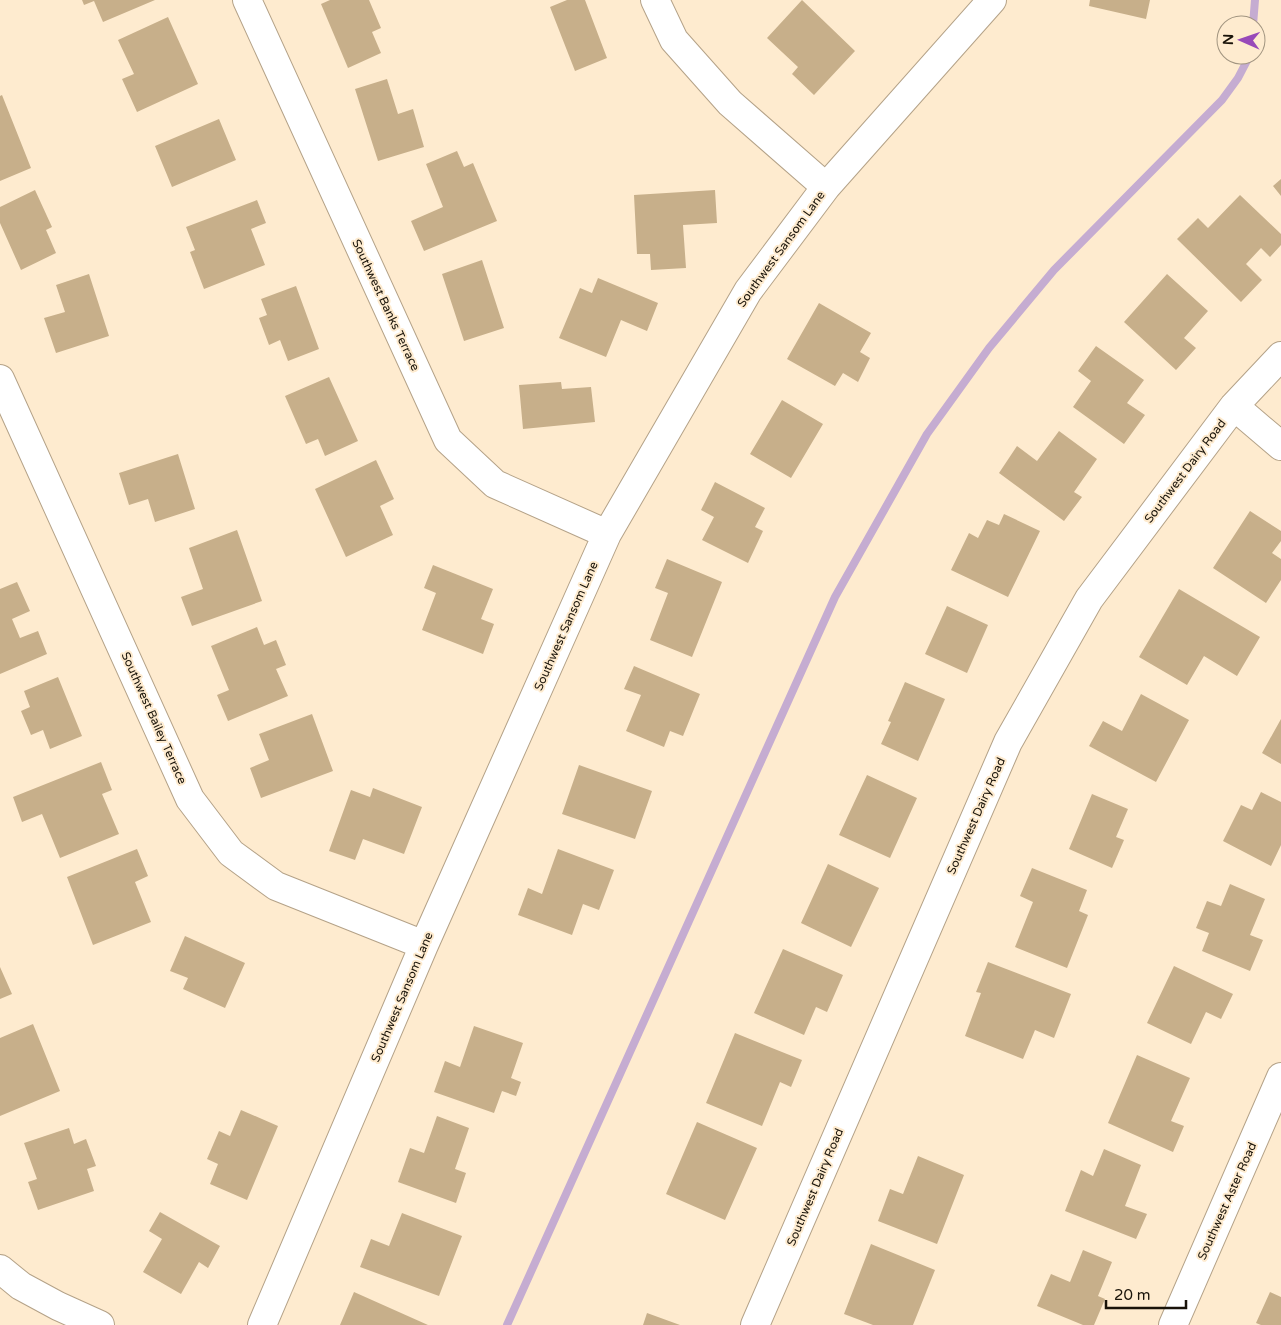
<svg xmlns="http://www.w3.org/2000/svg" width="1281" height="1325" viewBox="0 0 1281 1325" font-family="'Varela Round',sans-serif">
  <rect width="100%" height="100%" fill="#feebcf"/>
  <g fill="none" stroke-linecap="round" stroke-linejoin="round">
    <path stroke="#c5acd1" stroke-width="8" d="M 1253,25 L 1255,0
      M 507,1325 L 835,597 L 927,434 L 989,348 L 1054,270 L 1222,100 L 1238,78 L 1250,55"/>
  </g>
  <path fill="#c7af8a" d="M 82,0 L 155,0 L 103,22 L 94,1 L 84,5 Z
    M 330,0 L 369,0 L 381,28 L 372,32 L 381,53 L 348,68 L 321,4 Z
    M 567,0 L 585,0 L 607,58 L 575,71 L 550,7 Z
    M 802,0 L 855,51 L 814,95 L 792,74 L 798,67 L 767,38 Z
    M 1090,0 L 1150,0 L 1146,19 L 1089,6 Z
    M 168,17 L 198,84 L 137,112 L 122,79 L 134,74 L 118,40 Z
    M 387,79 L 398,114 L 413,109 L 424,147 L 378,161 L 355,89 Z
    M 2,95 L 31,168 L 0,181 L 0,96 Z
    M 219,119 L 236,160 L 172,187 L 155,146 Z
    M 457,151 L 464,167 L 473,163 L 497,221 L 424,251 L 411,221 L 443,207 L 426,164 Z
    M 1281,179 L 1281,196 L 1273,186 Z
    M 35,190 L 52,227 L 46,230 L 56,253 L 21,270 L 0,223 L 0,207 Z
    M 715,190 L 717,223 L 683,225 L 686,268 L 651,270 L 650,254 L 637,254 L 634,195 Z
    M 1240,195 L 1281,234 L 1281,245 L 1270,257 L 1261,248 L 1246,264 L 1262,280 L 1241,302 L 1177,239 L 1198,218 L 1208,228 Z
    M 257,200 L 266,223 L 251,229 L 265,265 L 204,289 L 190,252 L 195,250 L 186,227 Z
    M 482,260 L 504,328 L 464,341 L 442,274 Z
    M 89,274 L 109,336 L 56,353 L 44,318 L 65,312 L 56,285 Z
    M 1167,274 L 1208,311 L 1184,338 L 1196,348 L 1176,370 L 1124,322 Z
    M 598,278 L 658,303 L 647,331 L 621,320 L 606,357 L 559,338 L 580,288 L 592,293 Z
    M 296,286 L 319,349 L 288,361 L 280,340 L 269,345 L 259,318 L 267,315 L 261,299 Z
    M 819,303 L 871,333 L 860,352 L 870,358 L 858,382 L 843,373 L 835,386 L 787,359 Z
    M 1096,346 L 1144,380 L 1127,403 L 1145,415 L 1124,444 L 1073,407 L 1091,381 L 1078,371 Z
    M 329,377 L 358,441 L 325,456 L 318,439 L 306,444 L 285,396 Z
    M 561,382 L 562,389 L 591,387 L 595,422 L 523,429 L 519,385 Z
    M 782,400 L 823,424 L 791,478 L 750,454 Z
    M 1059,431 L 1097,459 L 1074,492 L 1082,497 L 1064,521 L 999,473 L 1017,446 L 1037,461 Z
    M 178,454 L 195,509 L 155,522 L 148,499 L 129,505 L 119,473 Z
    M 376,460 L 394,499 L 380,506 L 393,535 L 346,557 L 315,489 Z
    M 715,482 L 765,508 L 755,527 L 763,531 L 748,563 L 702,540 L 714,517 L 701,510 Z
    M 1250,511 L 1281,531 L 1281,541 L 1272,553 L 1281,559 L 1281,580 L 1266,603 L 1213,568 Z
    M 1004,514 L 1040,531 L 1008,597 L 951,570 L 969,533 L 978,538 L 987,520 L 999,525 Z
    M 237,530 L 262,601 L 192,626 L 181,597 L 203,589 L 189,548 Z
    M 667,559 L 722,582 L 692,657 L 650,640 L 668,593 L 655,588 Z
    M 433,565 L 493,589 L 481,619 L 494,624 L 483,654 L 422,630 L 436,593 L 424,588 Z
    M 17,582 L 30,611 L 12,619 L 20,638 L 38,631 L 47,654 L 0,674 L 0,589 Z
    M 1179,589 L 1260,637 L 1237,676 L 1204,656 L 1187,685 L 1139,657 Z
    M 947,606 L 988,625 L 967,673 L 925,654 Z
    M 257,627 L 264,645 L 276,640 L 286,665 L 276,669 L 288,696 L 228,721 L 217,695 L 229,690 L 211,646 Z
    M 634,666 L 700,694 L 683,736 L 670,731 L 664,747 L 626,731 L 641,695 L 624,689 Z
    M 58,677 L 82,736 L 50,749 L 43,730 L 31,735 L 21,711 L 30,707 L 24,691 Z
    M 905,682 L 945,699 L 918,761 L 881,744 L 891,722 L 888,721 Z
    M 1141,694 L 1189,720 L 1156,782 L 1089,746 L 1103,721 L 1122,731 Z
    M 312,714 L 333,771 L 261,798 L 250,768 L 269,760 L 259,734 Z
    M 1281,719 L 1281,764 L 1262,753 Z
    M 101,762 L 112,790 L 102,794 L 119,834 L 60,858 L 42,814 L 22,822 L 13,797 Z
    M 579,765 L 652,791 L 635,839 L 562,814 Z
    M 867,775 L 917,798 L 890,858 L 839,835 Z
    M 373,788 L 422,807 L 404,854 L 363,839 L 355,860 L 329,851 L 351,790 L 370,797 Z
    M 1261,792 L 1281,802 L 1281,845 L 1271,866 L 1223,841 L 1241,805 L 1252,810 Z
    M 1092,794 L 1128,809 L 1116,837 L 1124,840 L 1112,868 L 1069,849 Z
    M 137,849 L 148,876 L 135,882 L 151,922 L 93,945 L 67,877 Z
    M 558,849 L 614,870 L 599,910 L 583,904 L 572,935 L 518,915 L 528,888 L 542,894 Z
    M 828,864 L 879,888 L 851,947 L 801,923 Z
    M 1032,868 L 1087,890 L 1079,911 L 1088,915 L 1067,968 L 1015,947 L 1033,902 L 1020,896 Z
    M 1230,884 L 1265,899 L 1250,935 L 1263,940 L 1250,971 L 1202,951 L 1209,933 L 1196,928 L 1207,901 L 1221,906 Z
    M 185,936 L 245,963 L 225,1008 L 183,989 L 188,978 L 170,971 Z
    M 783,949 L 843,975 L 827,1012 L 816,1007 L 804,1035 L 754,1013 Z
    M 988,962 L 1071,994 L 1054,1038 L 1035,1030 L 1023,1059 L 965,1036 L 981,993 L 976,992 Z
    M 1174,966 L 1233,994 L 1221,1019 L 1206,1012 L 1191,1044 L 1147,1023 Z
    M 0,967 L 12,994 L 0,999 Z
    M 33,1024 L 60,1091 L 0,1116 L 0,1038 Z
    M 474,1026 L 523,1043 L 511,1078 L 521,1082 L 516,1096 L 502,1091 L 494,1113 L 434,1092 L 445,1061 L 460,1067 Z
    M 735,1033 L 802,1060 L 791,1087 L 780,1082 L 762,1126 L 706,1103 Z
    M 1137,1055 L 1190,1078 L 1171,1121 L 1184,1126 L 1173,1152 L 1108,1123 Z
    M 241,1110 L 278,1126 L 247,1200 L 210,1184 L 218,1164 L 207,1159 L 219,1131 L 230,1136 Z
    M 437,1116 L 469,1128 L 455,1169 L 466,1173 L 456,1203 L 398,1182 L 410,1148 L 424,1153 Z
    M 697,1122 L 757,1148 L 725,1220 L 666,1194 Z
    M 69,1128 L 74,1144 L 86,1139 L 96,1166 L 87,1169 L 94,1191 L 38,1210 L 28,1182 L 37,1179 L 24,1143 Z
    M 1104,1149 L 1141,1165 L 1125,1206 L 1147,1214 L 1136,1239 L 1065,1211 L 1081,1170 L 1093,1176 Z
    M 918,1156 L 964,1175 L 937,1244 L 878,1221 L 890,1189 L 903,1194 Z
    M 160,1212 L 220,1246 L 208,1268 L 199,1262 L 181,1294 L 143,1272 L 162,1239 L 149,1231 Z
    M 402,1213 L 462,1236 L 439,1296 L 360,1267 L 371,1239 L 389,1246 Z
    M 871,1244 L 935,1270 L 913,1325 L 873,1325 L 844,1314 Z
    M 1083,1250 L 1112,1262 L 1098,1296 L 1105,1299 L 1094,1325 L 1083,1325 L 1037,1306 L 1051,1274 L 1070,1282 Z
    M 354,1292 L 428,1325 L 340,1325 Z
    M 1270,1292 L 1281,1297 L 1281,1325 L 1261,1325 L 1256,1323 Z
    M 647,1313 L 680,1325 L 643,1325 Z"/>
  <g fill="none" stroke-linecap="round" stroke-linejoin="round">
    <defs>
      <path id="street" d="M 247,0 L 448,440 L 495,484 L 607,534
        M 655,0 L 674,40 L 730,103 L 826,187
        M 0,379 L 190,799 L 231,853 L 276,886 L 424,945
        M 1234,406 L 1281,446
        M 0,1269 L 21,1286 L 58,1306 L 100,1325
        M 262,1325 L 424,945 L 607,534 L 748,291 L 826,187 L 992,0
        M 755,1325 L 1008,742 L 1089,599 L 1234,406 L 1281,356
        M 1173,1325 L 1281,1077"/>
    </defs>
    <use href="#street" stroke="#b4a288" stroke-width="30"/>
    <use href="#street" stroke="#fff" stroke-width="28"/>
  </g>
  <g text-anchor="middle" stroke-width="4" stroke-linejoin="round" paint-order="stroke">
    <g font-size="12" fill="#191309" stroke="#feebcf">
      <text transform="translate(781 249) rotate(-54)" y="4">Southwest Sansom Lane</text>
      <text transform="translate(386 305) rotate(65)" y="4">Southwest Banks Terrace</text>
      <text transform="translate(1185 471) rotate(-53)" y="4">Southwest Dairy Road</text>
      <text transform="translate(566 626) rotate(-66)" y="4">Southwest Sansom Lane</text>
      <text transform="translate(154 718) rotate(66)" y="4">Southwest Bailey Terrace</text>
      <text transform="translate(976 816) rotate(-66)" y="4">Southwest Dairy Road</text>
      <text transform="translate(402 997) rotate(-67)" y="4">Southwest Sansom Lane</text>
      <text transform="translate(815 1187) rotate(-67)" y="4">Southwest Dairy Road</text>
      <text transform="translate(1227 1201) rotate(-66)" y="4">Southwest Aster Road</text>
    </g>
  </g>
  <g transform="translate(1241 40) rotate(272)"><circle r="24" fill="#feebcf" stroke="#a29580"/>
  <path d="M0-4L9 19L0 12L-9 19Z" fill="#9849b9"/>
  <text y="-8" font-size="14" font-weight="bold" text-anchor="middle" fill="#191309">N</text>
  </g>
  <path d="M1106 1300v8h80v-8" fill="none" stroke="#191309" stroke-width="2.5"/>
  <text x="1114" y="1300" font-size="15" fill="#191309" stroke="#feebcf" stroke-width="4" paint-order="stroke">20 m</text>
</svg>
